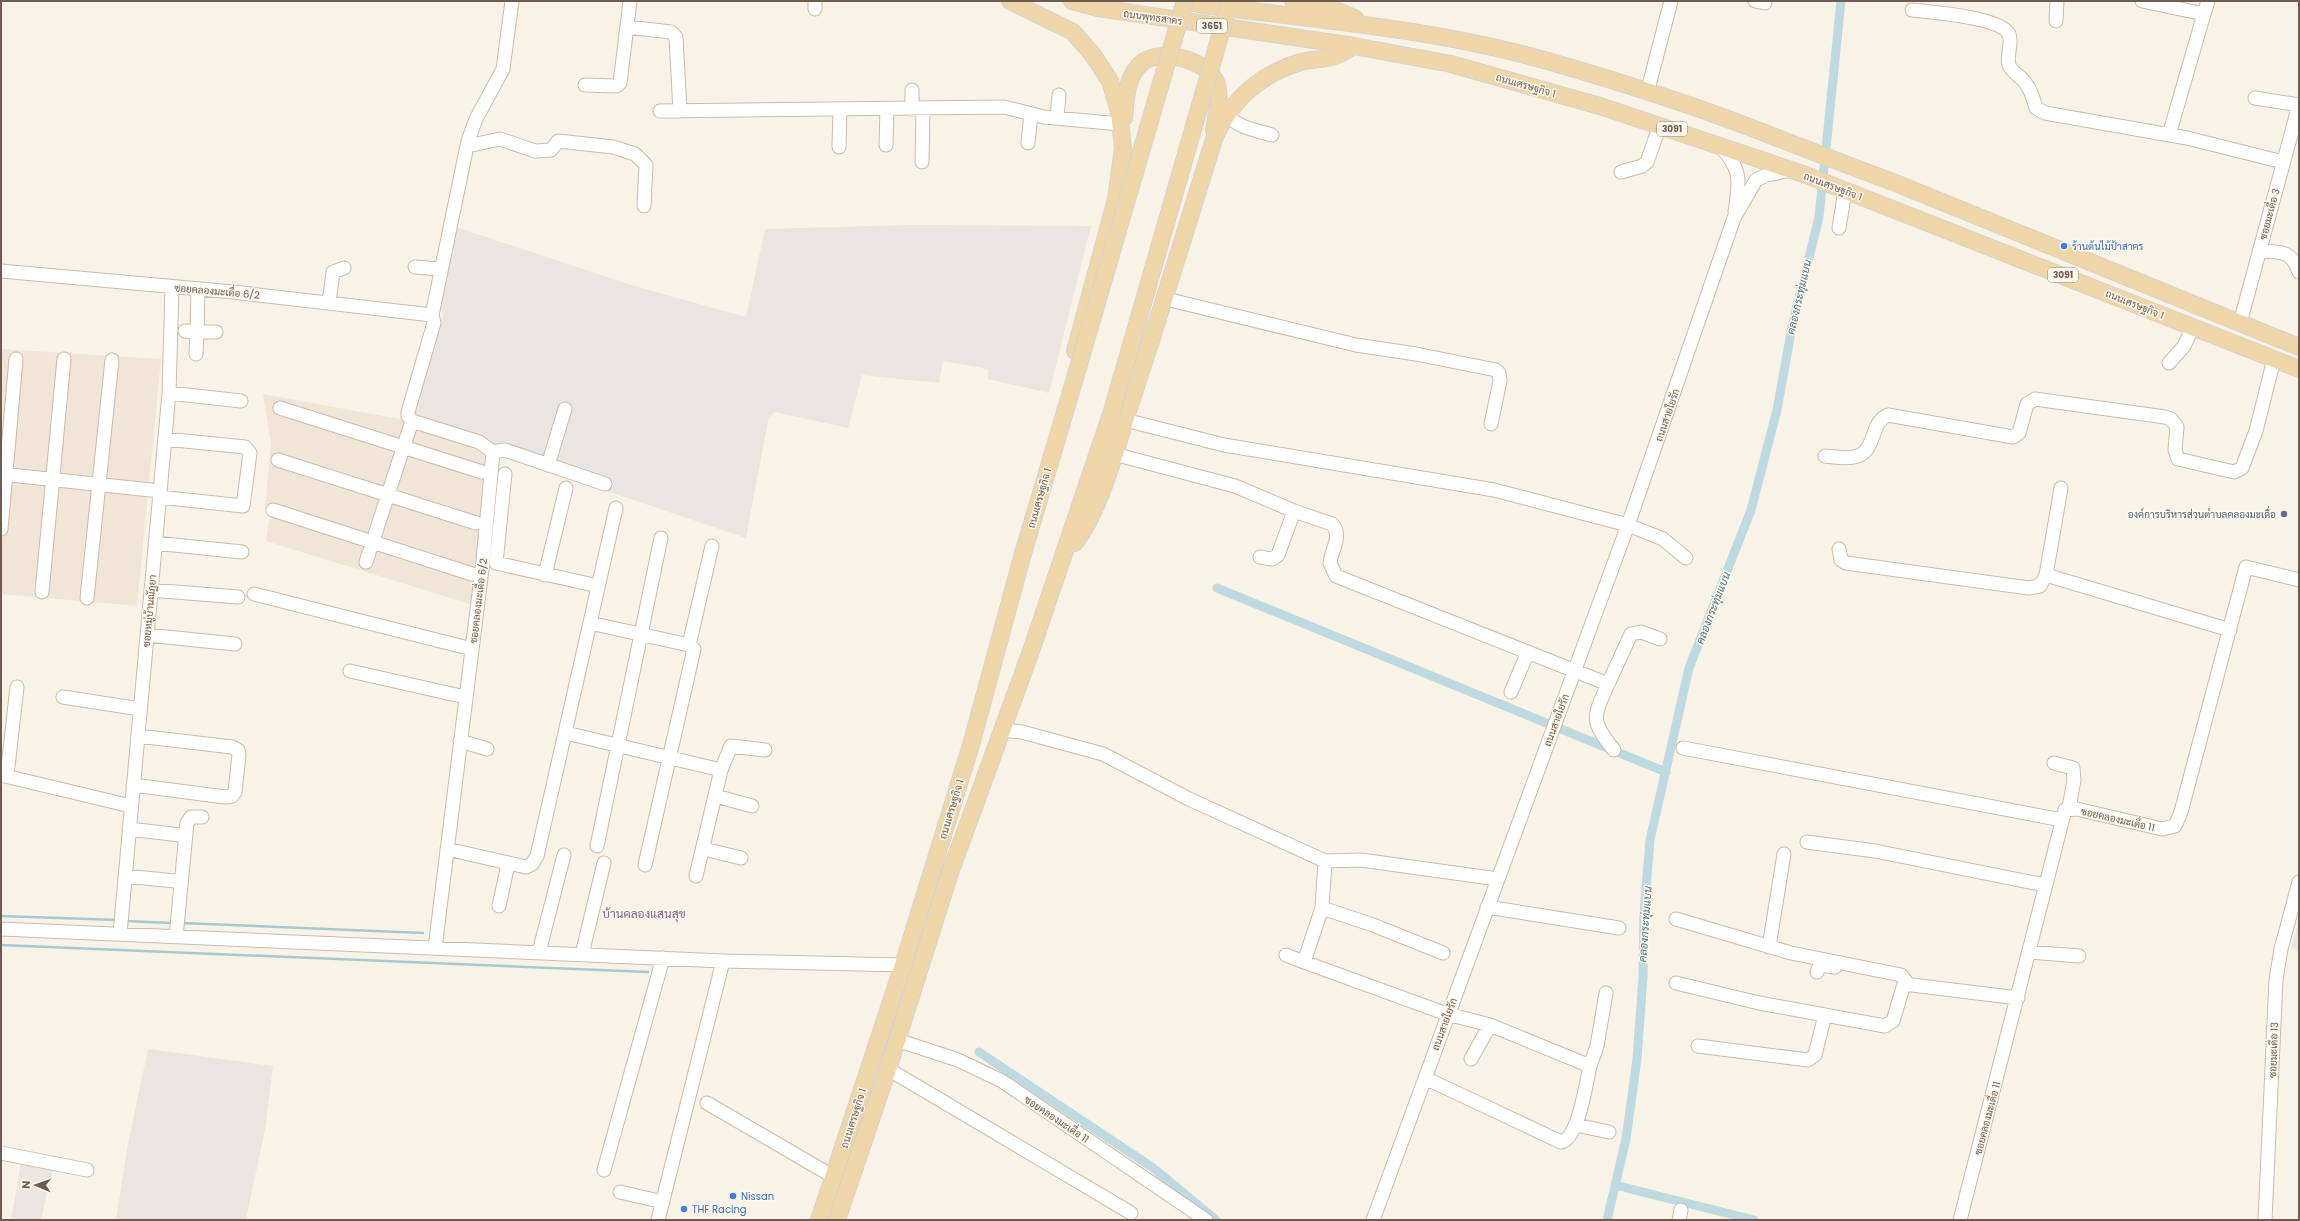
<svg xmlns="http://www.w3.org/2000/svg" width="2300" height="1221" viewBox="0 0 2300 1221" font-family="Poppins,Sarabun,sans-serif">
  <rect width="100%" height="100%" fill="#f9f3e7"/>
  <path fill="#f0e5d6" d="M 1,349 L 161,359 L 137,606 L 1,594 Z
    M 263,394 L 405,420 L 485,453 L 473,605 L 266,541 L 270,513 L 265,509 L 271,444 Z"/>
  <path fill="#eae5e0" d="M 908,225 L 1091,226 L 1049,393 L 988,379 L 988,369 L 943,361 L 939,383 L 862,375 L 848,428 L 774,412 L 768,421 L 746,538 L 500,455 L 414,416 L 444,313 L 439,311 L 456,227 L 631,285 L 746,317 L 765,229 Z
    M 2299,921 L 2299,951 L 2291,948 Z
    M 148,1049 L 273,1066 L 265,1129 L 246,1220 L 116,1220 L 128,1144 Z
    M 21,1162 L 53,1168 L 41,1220 L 11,1220 Z"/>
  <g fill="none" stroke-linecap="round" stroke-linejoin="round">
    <path stroke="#a6c9d0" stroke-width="2.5" d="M 1,916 L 117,920
      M 126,921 L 172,923
      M 181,923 L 423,933
      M 1,945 L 648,972"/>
    <path stroke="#bedae0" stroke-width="9" d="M 1217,588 L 1666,772
      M 979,1052 L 1152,1167 L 1216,1220
      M 1615,1185 L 1754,1220
      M 1607,1220 L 1626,1139 L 1637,1059 L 1643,977 L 1644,913 L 1650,840 L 1689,668 L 1751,510 L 1777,410 L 1792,327 L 1819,217 L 1841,1"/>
    <defs>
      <path id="minor" d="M 1755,1 L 1765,3
        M 2142,1 L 2204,14 L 2169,135
        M 815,9 L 815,1
        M 1912,10 C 1930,12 2000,17 2009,34 C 2013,43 2006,55 2009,65 C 2011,71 2017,74 2021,78 C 2030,86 2033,98 2036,108 L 2045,113 L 2187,138 L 2283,162
        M 2204,14 L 2208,1
        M 2056,21 L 2057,1
        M 627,27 L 671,32 L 676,37 L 680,111
        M 585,85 L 616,86 L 620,83 L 630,1
        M 1647,93 L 1671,1
        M 2255,98 L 2299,105
        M 912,109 L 912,90
        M 660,111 L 1004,107 L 1044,117 L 1120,124
        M 1227,114 C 1237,128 1256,130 1272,135
        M 1057,118 L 1059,95
        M 1028,143 L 1031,114
        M 886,145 L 887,109
        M 467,146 L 500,139 L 535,151 L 551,150 L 558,141 L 613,147 L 635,154 L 646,165 L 644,206
        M 1720,146 C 1743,171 1739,181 1735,212
        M 839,147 L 840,109
        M 922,162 L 923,109
        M 1621,172 L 1642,166 L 1647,162 L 1660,125
        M 1839,228 L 1845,191
        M 2259,251 C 2281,252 2291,250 2299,272
        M 415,267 L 440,269
        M 1,271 L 233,292 L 432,315
        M 1166,299 L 1356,345 L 1416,354 L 1496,370 L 1499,373 L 1500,381 L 1491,424
        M 329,303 L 333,272 L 344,268
        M 2240,323 L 2299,105
        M 185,331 L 197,332 L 198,289
        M 196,354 L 197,332 L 216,332
        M 2169,363 L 2184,346 L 2193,327
        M 169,393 L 241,401
        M 280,408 L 482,472
        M 1125,420 L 1224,445 L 1494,490 L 1628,525 L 1663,539 L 1686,558
        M 493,452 L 505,450 L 605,484
        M 1114,454 L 1235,486 L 1294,511 L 1332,524 C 1343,536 1331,550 1330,563 L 1336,576 L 1608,684 L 1631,634 L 1641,632 L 1660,639
        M 1825,456 C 1834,457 1845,459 1854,457 C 1877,453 1869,423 1888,415 L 2013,437 L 2019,433 L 2027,404 L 2035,399 L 2165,417 L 2171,419 L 2177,427 L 2175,450 L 2178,459 L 2234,472 L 2242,468 L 2256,431 L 2274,359
        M 278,460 L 476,523
        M 548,465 L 565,409
        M 1,474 L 160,491
        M 505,474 L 496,563 L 598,586
        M 159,497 L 243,506 L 250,453 L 245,447 L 165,439
        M 273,510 L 472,574
        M 1,529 L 16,359
        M 155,543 L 242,552
        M 1839,549 L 1841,560 L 1846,563 L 2029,588 L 2040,586 L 2046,575 L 2230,630
        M 1260,557 L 1272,559 L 1278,555 L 1294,511
        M 366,562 L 412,421
        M 545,575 L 566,488
        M 2046,575 L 2061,488
        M 151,590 L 238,597
        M 42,592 L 64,359
        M 254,594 L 472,649
        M 87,598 L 112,360
        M 590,623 L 689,645 L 694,649 L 645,865
        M 147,635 L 235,644
        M 689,645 L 712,546
        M 350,671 L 465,697
        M 1608,684 C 1593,718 1590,720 1614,750
        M 1511,692 L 1528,652
        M 63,697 L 140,709
        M 1001,730 L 1022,732 L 1103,754 L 1189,799 L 1325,861 L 1361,860 L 1498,879
        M 566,733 L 721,770 L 696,876
        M 460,741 L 487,749
        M 1683,748 L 2062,820
        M 2054,763 L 2073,768 L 2074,780 L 2069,808
        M 721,770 L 731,746 L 765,750
        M 1,775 L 131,806
        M 7,776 L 17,687
        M 133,785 L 225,797 L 232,796 L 235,792 L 239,755 L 238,750 L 232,747 L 138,736
        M 716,796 L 752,806
        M 129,829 L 180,835
        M 1807,842 L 1875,851 L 2045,885
        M 597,846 L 661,538
        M 447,849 L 526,867 L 532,864 L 537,856 L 616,508
        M 704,849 L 741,858
        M 125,876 L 175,881
        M 499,906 L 508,864
        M 1487,907 L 1619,928
        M 1322,908 L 1373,925 L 1443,953
        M 1676,919 L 1791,953 L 1901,975 L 1909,985
        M 1,929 L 723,961 L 903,965
        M 120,934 L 169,393 L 172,287
        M 176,937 L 187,823 L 191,817 L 202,817
        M 1769,947 L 1784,854
        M 435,948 L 483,561 L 493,452 L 479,442 L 412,421 L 408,416 L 408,412 L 434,323 L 432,315 L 468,141 L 476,119 L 503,69 L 512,1
        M 539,952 L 564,855
        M 2030,952 L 2079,956
        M 582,954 L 604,863
        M 1286,955 L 1304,962 L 1322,908 L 1325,861
        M 1304,962 L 1447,1014 L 1490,1025 L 1590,1066 L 1597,1046 L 1606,993
        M 1817,972 L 1820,965 L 1835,967
        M 1676,983 L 1759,1003 L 1885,1026 L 1893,1021 L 1904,984 L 2018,998
        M 897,1040 L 958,1060 L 1002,1081 L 1206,1220
        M 1698,1046 L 1808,1060 L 1815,1055 L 1825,1015
        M 1471,1059 L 1490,1025
        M 888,1069 L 1131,1213
        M 1425,1078 L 1561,1142 C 1579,1138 1586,1083 1590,1066
        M 707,1103 L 834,1177
        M 1576,1125 L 1609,1132
        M 1,1153 L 87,1170
        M 604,1170 L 663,958
        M 620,1192 L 663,1202
        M 658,1220 L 723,961
        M 1373,1220 L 1628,525 L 1734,218 L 1756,180 L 1767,175 L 1791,170
        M 1679,1220 L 1681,1210
        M 1960,1220 L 2065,810 L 2077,809 L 2162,829 L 2175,826 L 2181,812 L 2246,567 L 2299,580
        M 2265,1220 L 2276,980 L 2281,949 L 2299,882"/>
      <path id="major" d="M 1010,1 L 1073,32 L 1093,55 L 1110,81 L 1119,112 L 1123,148 L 1116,199 L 1075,351
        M 1072,1 L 1098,8 L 1354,46 L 1451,64 L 1603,107 L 1806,175 L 2299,369
        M 1185,1 L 1203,5 C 1319,20 1438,29 1551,62 C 1617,81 1684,102 1749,127 C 1797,145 1845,165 1893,182 L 2299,347
        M 1293,1 L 1335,10 L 1355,18
        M 1124,118 C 1126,99 1126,75 1143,62 C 1162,48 1207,60 1216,82 C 1222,96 1216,116 1214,130
        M 1075,543 C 1101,508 1115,452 1128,411 C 1158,321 1186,230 1214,139 C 1231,100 1260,74 1301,62 C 1312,59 1327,60 1337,55 C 1343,53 1348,49 1354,46
        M 819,1220 L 903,965 L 971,745 L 1022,557 L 1070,395
        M 837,1220 L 888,1069 L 950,873 L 1030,654 L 1112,411"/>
    </defs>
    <use href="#minor" stroke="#c9bbae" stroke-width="15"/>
    <use href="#major" stroke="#d7d1ce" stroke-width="18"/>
    <use href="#minor" stroke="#fff" stroke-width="13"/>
    <use href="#major" stroke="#efd6a8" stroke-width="16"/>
    <defs>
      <path id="major-bridge" d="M 1070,395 L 1185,1
        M 1112,411 L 1230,1"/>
    </defs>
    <use href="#major-bridge" stroke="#d7d1ce" stroke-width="18" stroke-linecap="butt"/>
    <use href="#major-bridge" stroke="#efd6a8" stroke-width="16"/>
  </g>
  <g fill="#3f7fe0" stroke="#fcf7ed" stroke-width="1.5">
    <circle cx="2064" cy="246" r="4"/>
    <circle cx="733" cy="1196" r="4"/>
    <circle cx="684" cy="1209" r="4"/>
  </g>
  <circle fill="#5c6f8a" stroke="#fcf7ed" stroke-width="1.5" cx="2284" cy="514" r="4"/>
  <g text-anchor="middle" stroke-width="3" stroke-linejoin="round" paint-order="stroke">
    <g fill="#fcf7ed" stroke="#998a7e" stroke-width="1">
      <rect x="1197" y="19" width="30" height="14" rx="3"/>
      <rect x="1657" y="122" width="30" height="14" rx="3"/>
      <rect x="2048" y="268" width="30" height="14" rx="3"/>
    </g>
    <g font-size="9" font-weight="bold" fill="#6f5b4f">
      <text x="1212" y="29">3651</text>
      <text x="1672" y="132">3091</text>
      <text x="2063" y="278">3091</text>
    </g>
    <g font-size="10" fill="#6f5b4f" stroke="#fcf7ed">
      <text transform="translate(1153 17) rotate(8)" y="4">ถนนพุทธสาคร</text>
      <text transform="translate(1526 85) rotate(16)" y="4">ถนนเศรษฐกิจ 1</text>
      <text transform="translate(1833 186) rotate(21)" y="4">ถนนเศรษฐกิจ 1</text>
      <text transform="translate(2269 214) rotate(-75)" y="4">ซอยมะเดื่อ 3</text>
      <text transform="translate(217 291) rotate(5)" y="4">ซอยคลองมะเดื่อ 6/2</text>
      <text transform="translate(2135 304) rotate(22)" y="4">ถนนเศรษฐกิจ 1</text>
      <text transform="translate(1667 415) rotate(-71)" y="4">ถนนสายใยรัก</text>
      <text transform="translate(1039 498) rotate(-74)" y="4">ถนนเศรษฐกิจ 1</text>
      <text transform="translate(478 601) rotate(-83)" y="4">ซอยคลองมะเดื่อ 6/2</text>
      <text transform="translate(149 611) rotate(-85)" y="4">ซอยหมู่บ้านณัฏยา</text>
      <text transform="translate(1556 720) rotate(-70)" y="4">ถนนสายใยรัก</text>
      <text transform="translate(951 809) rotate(-73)" y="4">ถนนเศรษฐกิจ 1</text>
      <text transform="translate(2118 819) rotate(13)" y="4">ซอยคลองมะเดื่อ 11</text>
      <text transform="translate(1444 1024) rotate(-70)" y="4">ถนนสายใยรัก</text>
      <text transform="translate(2273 1050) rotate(-88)" y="4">ซอยมะเดื่อ 13</text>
      <text transform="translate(853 1118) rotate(-72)" y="4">ถนนเศรษฐกิจ 1</text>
      <text transform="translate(1987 1118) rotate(-75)" y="4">ซอยคลองมะเดื่อ 11</text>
      <text transform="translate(1057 1119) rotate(34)" y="4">ซอยคลองมะเดื่อ 11</text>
    </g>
    <g font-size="10" fill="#366cbe" stroke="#fcf7ed" text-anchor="start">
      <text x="2072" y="250">ร้านต้นไม้ป้าสาคร</text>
      <text x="741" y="1200">Nissan</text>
      <text x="692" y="1213">THF Racing</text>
    </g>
    <g font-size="10" fill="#4e5e75" stroke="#fcf7ed" text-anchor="end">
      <text x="2276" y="518">องค์การบริหารส่วนตำบลคลองมะเดื่อ</text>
    </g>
    <g font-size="11" font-style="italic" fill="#4c7580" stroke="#fcf7ed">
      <text transform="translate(1799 297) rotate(-77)" y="4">คลองกระทุ่มแบน</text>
      <text transform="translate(1713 608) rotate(-69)" y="4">คลองกระทุ่มแบน</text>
      <text transform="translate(1645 924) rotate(-86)" y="4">คลองกระทุ่มแบน</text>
    </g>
    <g font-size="12" fill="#80668c" stroke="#fcf7ed">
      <text x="644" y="918">บ้านคลองแสนสุข</text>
    </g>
  </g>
  <rect width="2300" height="1221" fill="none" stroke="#6f5b4f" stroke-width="4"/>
  <g transform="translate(36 1185) rotate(272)" stroke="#fcf7ed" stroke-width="3" paint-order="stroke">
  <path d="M0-3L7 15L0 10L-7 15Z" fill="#6f5b4f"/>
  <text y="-6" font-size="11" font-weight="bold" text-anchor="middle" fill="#6f5b4f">N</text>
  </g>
</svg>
